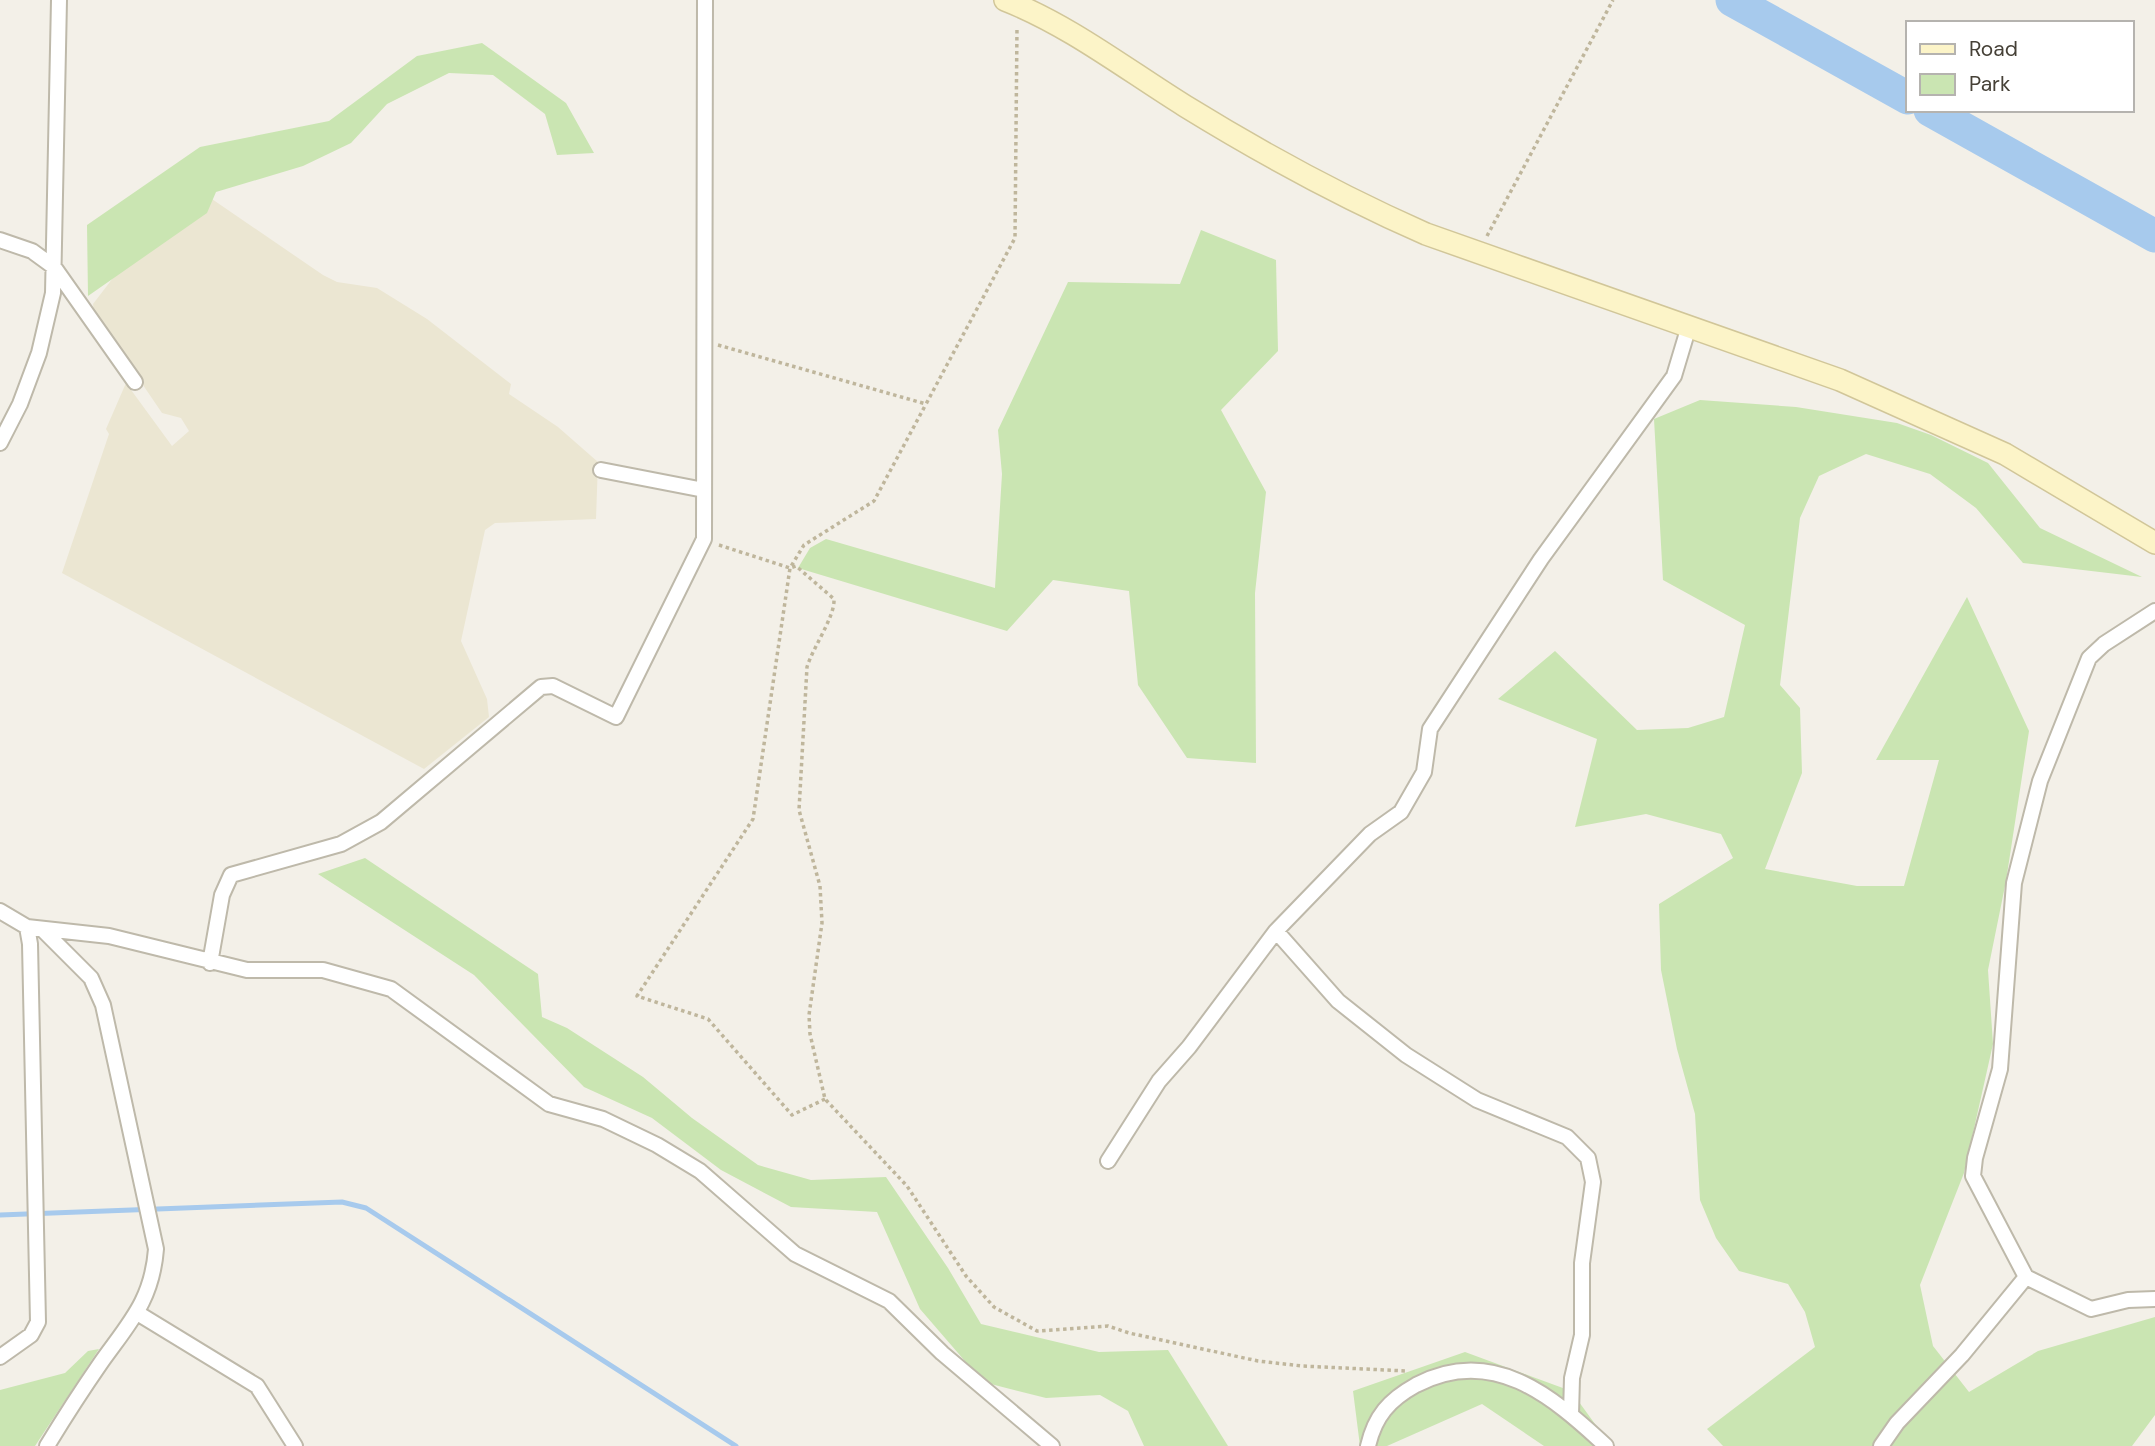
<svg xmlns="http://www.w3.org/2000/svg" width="2155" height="1446" viewBox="0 0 2155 1446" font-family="'DM Sans',sans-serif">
  <rect width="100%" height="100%" fill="#f3f0e8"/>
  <path fill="#ebe6d2" d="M 209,197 L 323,275 L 337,282 L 377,288 L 427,319 L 511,384 L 509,394 L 558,427 L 598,462 L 596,519 L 495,523 L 485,530 L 461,641 L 487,699 L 489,717 L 424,769 L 62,573 L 109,434 L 106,429 L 126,383 L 172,446 L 189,431 L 181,418 L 162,413 L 94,313 L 93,304 L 126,261 Z"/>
  <path fill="#cae5b2" d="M 482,43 L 566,103 L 594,153 L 557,155 L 545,114 L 493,75 L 449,73 L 387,104 L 351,143 L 303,166 L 216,192 L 207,213 L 88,296 L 87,225 L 200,147 L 329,121 L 417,56 Z
    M 1201,230 L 1276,260 L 1278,351 L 1221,410 L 1266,492 L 1255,593 L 1256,763 L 1187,758 L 1138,685 L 1129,591 L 1053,580 L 1007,631 L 798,568 L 810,548 L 826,539 L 995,588 L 1002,474 L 998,430 L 1068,282 L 1180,284 Z
    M 1700,400 L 1796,407 L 1897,423 L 1931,435 L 1988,463 L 2040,528 L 2142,577 L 2023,563 L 1976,508 L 1930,474 L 1866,454 L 1819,476 L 1800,518 L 1780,685 L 1800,708 L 1802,773 L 1765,869 L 1857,886 L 1904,886 L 1939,760 L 1876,760 L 1967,597 L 2029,731 L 2006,881 L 1988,970 L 1993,1044 L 1964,1173 L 1920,1285 L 1933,1346 L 1969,1392 L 2038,1351 L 2155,1317 L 2155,1415 L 2132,1446 L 1723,1446 L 1707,1429 L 1815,1347 L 1805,1312 L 1788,1284 L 1739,1271 L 1716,1238 L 1700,1200 L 1695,1114 L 1677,1049 L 1661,970 L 1659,904 L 1733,858 L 1721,834 L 1646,814 L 1575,827 L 1597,739 L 1498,699 L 1555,651 L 1637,730 L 1688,728 L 1724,717 L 1745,625 L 1663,580 L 1654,419 Z
    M 365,858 L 538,974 L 542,1017 L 567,1028 L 643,1077 L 692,1118 L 758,1165 L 811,1180 L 886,1177 L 948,1268 L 981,1324 L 1099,1352 L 1168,1350 L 1228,1446 L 1144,1446 L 1128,1411 L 1100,1395 L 1046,1398 L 983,1382 L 920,1309 L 877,1212 L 791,1207 L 721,1170 L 652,1118 L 584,1087 L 474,975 L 318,874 Z
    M 99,1349 L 35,1446 L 0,1446 L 0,1390 L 65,1373 L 88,1351 Z
    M 1465,1352 L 1571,1391 L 1611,1446 L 1544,1446 L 1482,1404 L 1387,1446 L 1360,1446 L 1353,1391 Z"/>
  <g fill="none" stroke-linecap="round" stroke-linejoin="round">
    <path stroke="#a7caed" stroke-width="5" d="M 0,1215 L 342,1202 L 366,1208 L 736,1446"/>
    <path stroke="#a7caed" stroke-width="33" d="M 1732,0 L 1908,98
      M 1930,110 L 2155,236"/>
    <defs>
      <path id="street" d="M 0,240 L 32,251 L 54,267 L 135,382
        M 0,443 L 20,404 L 39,353 L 53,293 L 59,0
        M 601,470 L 704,490
        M 2155,611 L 2104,644 L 2089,658 L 2040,781 L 2014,883 L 2000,1069 L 1975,1158 L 1973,1176 L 2026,1277 L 2091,1309 L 2128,1300 L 2155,1299
        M 0,911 L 27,927 L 109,936 L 247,970 L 323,970 L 391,989 L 549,1104 L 603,1119 L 657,1145 L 700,1171 L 795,1254 L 889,1301 L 942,1353 L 1052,1446
        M 43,930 L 91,978 L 103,1005 L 156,1249 C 152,1301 129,1323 100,1364 C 82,1390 64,1418 47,1446
        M 1276,931 L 1338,1001 L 1406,1055 L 1477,1100 L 1567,1137 L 1588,1158 L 1593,1182 L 1582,1263 L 1582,1335 L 1572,1378 L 1571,1414
        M 210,963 L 222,895 L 231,875 L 341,844 L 381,822 L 541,687 L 553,686 L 616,717 L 704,539 L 705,0
        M 1108,1161 L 1159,1081 L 1189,1047 L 1276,931 L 1370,834 L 1401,812 L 1424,772 L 1430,729 L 1541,559 L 1674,376 L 1689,326
        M 139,1314 L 257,1386 L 295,1446
        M 0,1357 L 31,1335 L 38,1322 L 30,944 L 27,927
        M 1368,1446 C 1375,1416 1389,1400 1416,1385 C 1492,1345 1551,1395 1606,1446
        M 1881,1446 L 1897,1423 L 1962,1355 L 2026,1277"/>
      <path id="secondary" d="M 1005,0 C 1069,25 1127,70 1185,106 C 1263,154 1342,197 1426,234 L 1840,380 L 2005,454 L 2155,543"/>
    </defs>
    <use href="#street" stroke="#beb9aa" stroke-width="18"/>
    <use href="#secondary" stroke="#d1c699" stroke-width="24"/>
    <path stroke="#bfb69c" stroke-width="3.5" stroke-dasharray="3.5 3.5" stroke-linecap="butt" d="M 1487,236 L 1613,0
      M 718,345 L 926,404 L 1015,238 L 1017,27
      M 719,545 L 790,568 L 796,566 L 834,599 C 835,617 813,647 807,667 L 799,810 L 820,886 L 822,923 L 809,1015 L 810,1034 L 825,1099 L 907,1186 L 966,1276 L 994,1307 L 1037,1331 L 1108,1326 L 1129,1333 L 1258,1361 L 1302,1366 L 1406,1371
      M 825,1099 L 792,1115 L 708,1019 L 637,996 L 753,819 L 790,568 L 804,545 L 874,501 L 926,404"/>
    <use href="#street" stroke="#fff" stroke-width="14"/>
    <use href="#secondary" stroke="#fcf4c8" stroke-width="21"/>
  </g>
  <rect x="1906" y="21" width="228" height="91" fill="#ffffff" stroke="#b5b3af" stroke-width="2"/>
  <rect x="1920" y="44" width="35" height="10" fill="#fcf4c8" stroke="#b5b3af" stroke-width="2"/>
  <text x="1969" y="56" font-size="21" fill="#464137">Road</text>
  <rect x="1920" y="74" width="35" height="21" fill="#cae5b2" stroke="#b5b3af" stroke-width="2"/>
  <text x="1969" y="91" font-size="21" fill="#464137">Park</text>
</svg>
